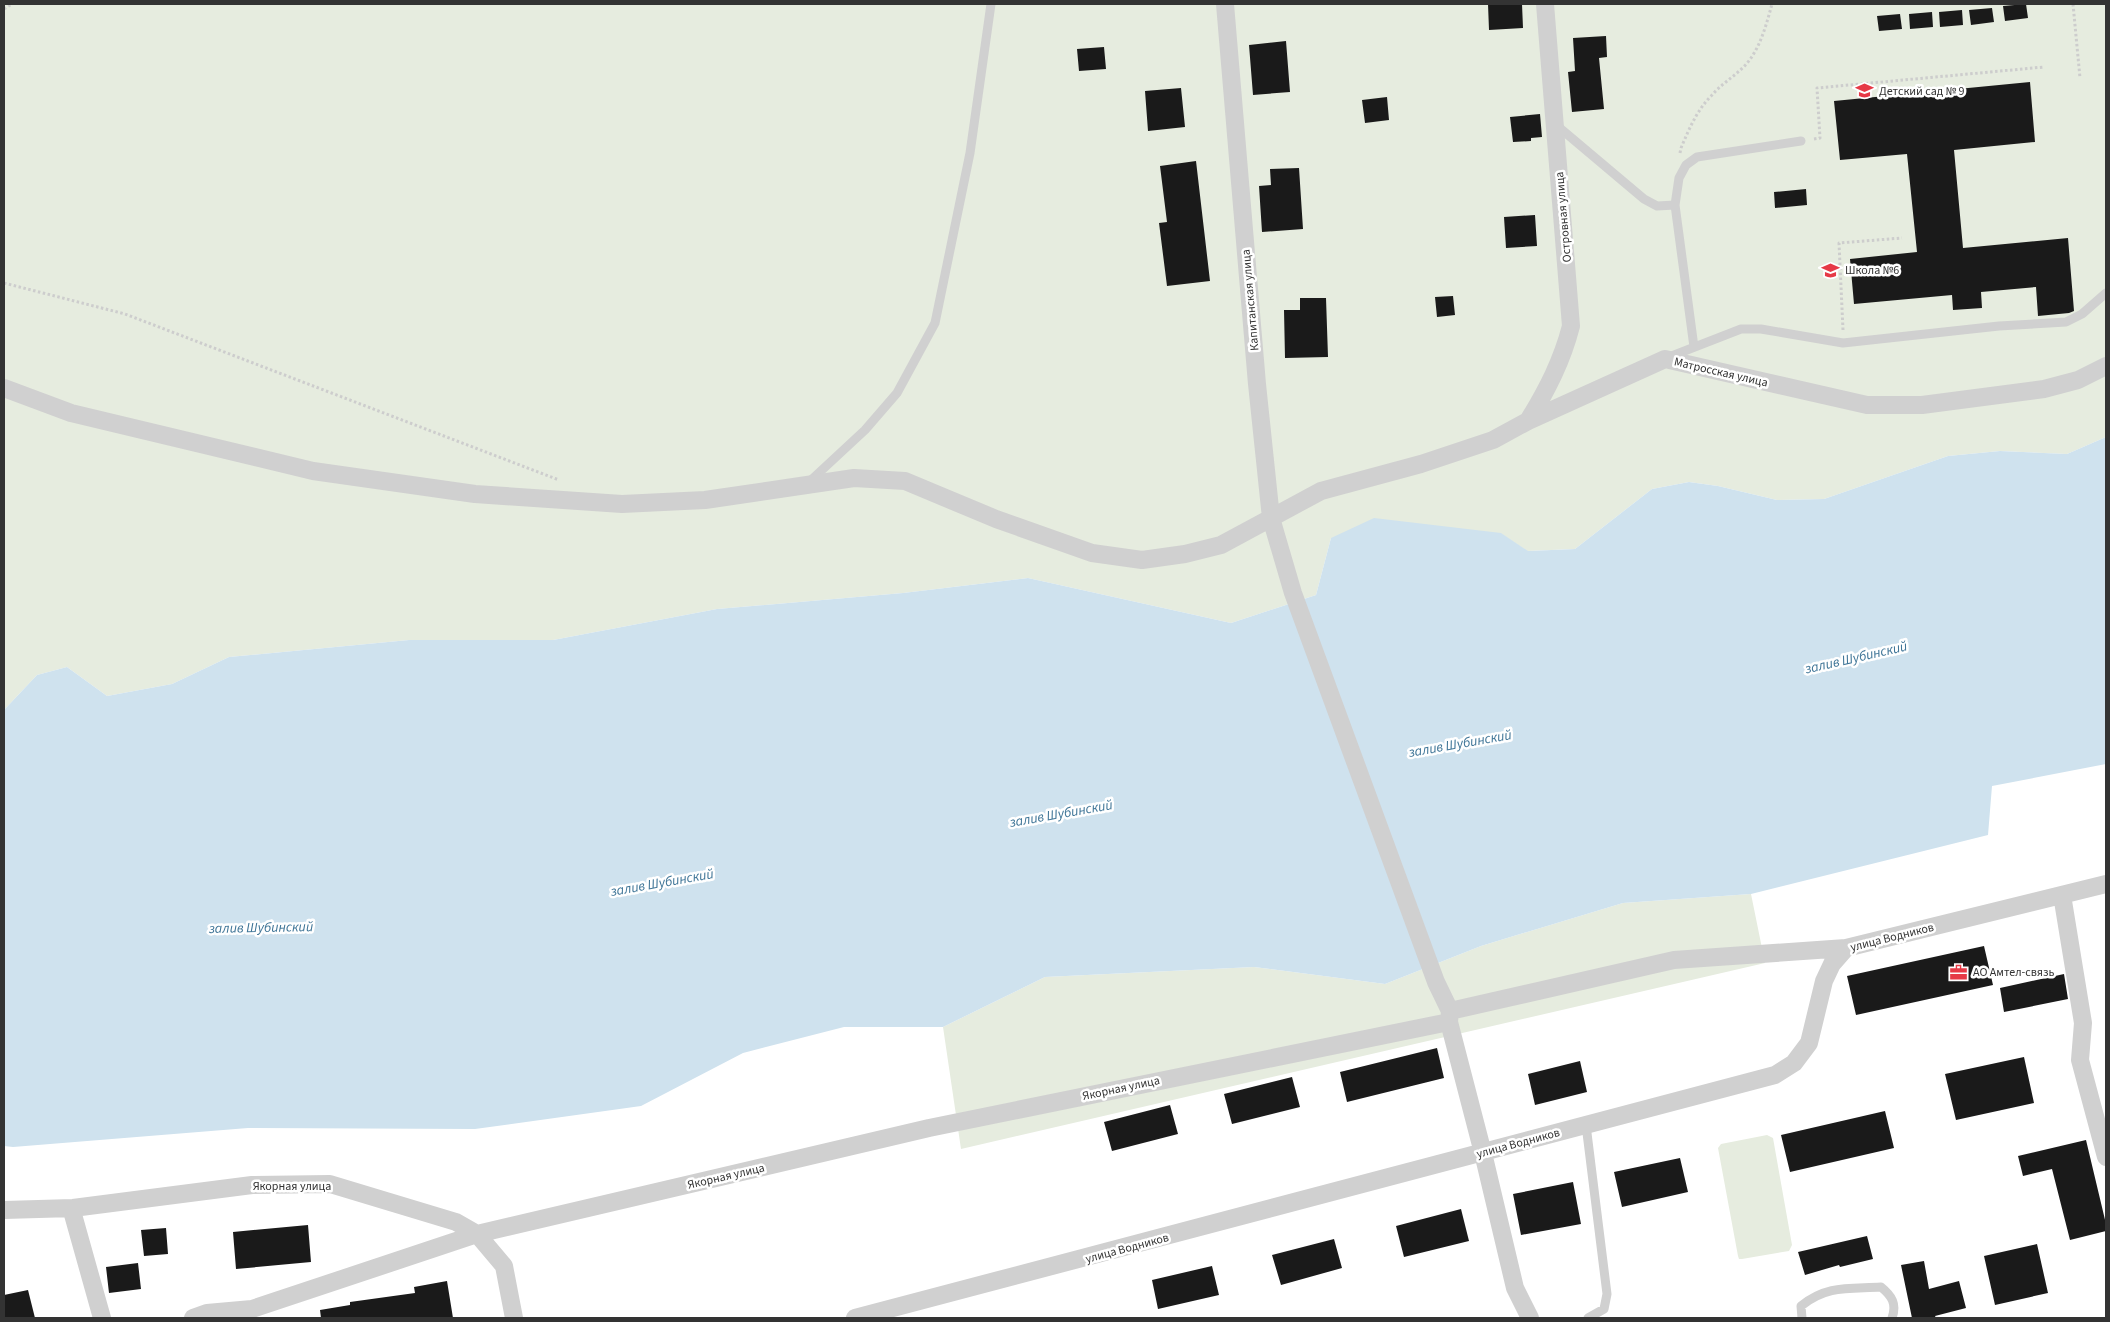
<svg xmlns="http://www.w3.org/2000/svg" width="2110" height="1322" viewBox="0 0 2110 1322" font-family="'Source Sans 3',sans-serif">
  <rect width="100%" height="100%" fill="#fff"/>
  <path fill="#e6ecdf" d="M 4,4 L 2106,4 L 2106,437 L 2067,454 L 2000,451 L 1948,456 L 1824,499 L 1777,500 L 1718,486 L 1689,482 L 1652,489 L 1575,549 L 1527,551 L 1500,533 L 1331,538 L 1316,595 L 1231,623 L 1028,578 L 903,593 L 717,609 L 553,640 L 409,640 L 229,657 L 172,684 L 107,696 L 67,667 L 37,675 L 4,710 Z
    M 1751,894 L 1765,963 L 961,1149 L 943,1027 L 1045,977 L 1254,967 L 1385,984 L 1481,946 L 1623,903 Z
    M 1767,1135 L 1773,1138 L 1792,1245 L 1789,1251 L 1742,1259 L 1739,1259 L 1738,1256 L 1718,1148 L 1721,1144 Z"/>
  <path fill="#cfe2ee" d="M 2106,437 L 2106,764 L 1992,786 L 1988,835 L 1751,894 L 1623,903 L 1481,946 L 1385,984 L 1254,967 L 1045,977 L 943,1027 L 844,1027 L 743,1053 L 641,1106 L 475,1129 L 248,1128 L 13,1147 L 4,1146 L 4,710 L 37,675 L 67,667 L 107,696 L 172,684 L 229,657 L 409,640 L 553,640 L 717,609 L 903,593 L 1028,578 L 1231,623 L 1316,595 L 1331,538 L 1374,518 L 1501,533 L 1528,551 L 1575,549 L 1652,489 L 1689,482 L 1718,486 L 1777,500 L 1824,499 L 1948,456 L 2000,451 L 2067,454 Z"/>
  <path fill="#1a1a1a" d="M 1488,4 L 1522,4 L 1523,28 L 1489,30 Z
    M 2026,4 L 2028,18 L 2005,21 L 2003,6 Z
    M 1992,8 L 1994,22 L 1971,25 L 1969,10 Z
    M 1962,10 L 1963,25 L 1940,27 L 1939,12 Z
    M 1932,12 L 1933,27 L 1910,29 L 1909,14 Z
    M 1900,14 L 1902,29 L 1879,31 L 1877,16 Z
    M 1606,36 L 1607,57 L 1599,58 L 1604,109 L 1572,112 L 1568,72 L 1575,71 L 1573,38 Z
    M 1286,41 L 1290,92 L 1253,95 L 1249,45 Z
    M 1104,47 L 1106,69 L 1079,71 L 1077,49 Z
    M 2030,82 L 2035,142 L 1954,150 L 1963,248 L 2068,238 L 2074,311 L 2069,313 L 2038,316 L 2036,287 L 1981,292 L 1982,308 L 1953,310 L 1952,295 L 1854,304 L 1850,259 L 1917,252 L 1907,154 L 1840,160 L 1834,101 Z
    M 1181,88 L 1185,127 L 1148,131 L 1145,91 Z
    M 1387,97 L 1389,120 L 1365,123 L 1362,100 Z
    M 1540,114 L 1542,137 L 1531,138 L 1531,141 L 1513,142 L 1510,117 Z
    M 1196,161 L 1210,281 L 1167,286 L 1159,223 L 1167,222 L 1160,166 Z
    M 1299,168 L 1303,229 L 1262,232 L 1259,186 L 1271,185 L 1270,169 Z
    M 1806,189 L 1807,205 L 1775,208 L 1774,192 Z
    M 1535,215 L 1537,246 L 1506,248 L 1504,217 Z
    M 1453,296 L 1455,315 L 1437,317 L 1435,297 Z
    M 1300,298 L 1326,298 L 1328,357 L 1285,358 L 1284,310 L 1300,310 Z
    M 1984,946 L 1993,985 L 1856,1015 L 1847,976 Z
    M 2064,974 L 2068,999 L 2004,1012 L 2000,988 Z
    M 1437,1048 L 1444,1078 L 1347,1102 L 1340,1072 Z
    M 2024,1057 L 2034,1103 L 1956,1120 L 1945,1074 Z
    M 1580,1061 L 1587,1092 L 1535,1105 L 1528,1074 Z
    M 1292,1077 L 1300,1107 L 1232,1124 L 1224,1094 Z
    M 1170,1105 L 1178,1134 L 1112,1151 L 1104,1122 Z
    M 1885,1111 L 1894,1148 L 1790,1172 L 1781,1135 Z
    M 2086,1140 L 2106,1224 L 2106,1231 L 2070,1240 L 2052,1169 L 2023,1176 L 2018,1156 Z
    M 1680,1158 L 1688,1192 L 1622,1207 L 1614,1172 Z
    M 1573,1182 L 1581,1224 L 1521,1235 L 1513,1194 Z
    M 1461,1209 L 1469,1241 L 1404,1257 L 1396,1226 Z
    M 308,1225 L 311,1262 L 236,1269 L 233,1232 Z
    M 166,1228 L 168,1254 L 144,1256 L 141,1230 Z
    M 1867,1236 L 1873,1259 L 1840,1267 L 1839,1265 L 1805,1275 L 1798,1252 Z
    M 1334,1239 L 1342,1268 L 1281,1285 L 1272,1255 Z
    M 2037,1244 L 2048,1293 L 1995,1305 L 1984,1256 Z
    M 1924,1261 L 1929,1289 L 1959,1281 L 1966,1308 L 1935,1316 L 1936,1318 L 1912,1318 L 1901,1265 Z
    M 138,1263 L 141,1289 L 109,1293 L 106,1267 Z
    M 1212,1266 L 1219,1295 L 1158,1309 L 1152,1280 Z
    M 447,1281 L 453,1318 L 321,1318 L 320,1310 L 350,1305 L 350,1302 L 415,1293 L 414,1287 Z
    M 28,1290 L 35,1318 L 4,1318 L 4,1295 Z"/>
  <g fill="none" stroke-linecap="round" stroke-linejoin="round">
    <path stroke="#cdcdcd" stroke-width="3" stroke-dasharray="2.5 2.5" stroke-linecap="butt" d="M 2073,4 L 2080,78
      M 4,9 L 12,4
      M 1814,139 L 1820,138 L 1817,88 L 2044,67
      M 1680,153 L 1681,148 C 1689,129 1697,110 1712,95 C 1724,81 1741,73 1751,58 C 1762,42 1767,22 1772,4
      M 4,283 L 125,314 L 559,480
      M 1843,330 L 1839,243 L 1902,238"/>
    <path stroke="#d0d0d0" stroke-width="9" d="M 1555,124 L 1644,199 L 1657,206 L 1675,205
      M 1694,347 L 1675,205 L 1679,178 L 1686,165 L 1697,157 L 1801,141
      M 1669,357 L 1741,329 L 1761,329 L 1843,343 L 1999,326 L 2066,322 L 2082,314 L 2106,293
      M 809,482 L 865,430 L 897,393 L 935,323 L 970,153 L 991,4
      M 1586,1125 L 1607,1294 L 1604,1309 L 1588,1318
      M 1802,1318 L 1801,1306 C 1827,1285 1849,1289 1881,1287 C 1892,1296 1897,1304 1892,1318"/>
    <path stroke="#d0d0d0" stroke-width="18" d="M 1225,4 L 1257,384 L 1271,518 L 1293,593 L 1436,982 L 1450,1011 L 1449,1022 L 1483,1153 L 1515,1288 L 1530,1318
      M 4,388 L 71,413 L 313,471 L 475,494 L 622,504 L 705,500 L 854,478 L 905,481 L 996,519 L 1092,553 L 1142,560 L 1185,554 L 1221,545 L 1321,491 L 1421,464 L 1493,440 L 1528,421 L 1665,359 L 1867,405 L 1922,405 L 2044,389 L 2078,380 L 2106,366
      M 1528,421 C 1547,390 1562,361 1571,326 L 1545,4
      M 2062,895 L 2083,1023 L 2080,1060 L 2106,1157
      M 1450,1011 L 1674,960 L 1846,948
      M 73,1208 L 72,1211 L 102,1318
      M 4,1210 L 73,1208 L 252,1185 L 330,1184 L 456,1222 L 477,1234 L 929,1128 L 1449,1022
      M 193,1318 L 207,1313 L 252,1309 L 477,1234 L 504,1266 L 514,1318
      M 855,1318 L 1775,1075 L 1794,1063 L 1809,1043 L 1824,981 L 1832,964 L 1846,948 L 2106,884"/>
  </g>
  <defs>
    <symbol id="school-bare" viewBox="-9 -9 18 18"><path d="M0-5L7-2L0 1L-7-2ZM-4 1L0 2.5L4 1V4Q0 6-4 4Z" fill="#e63946" stroke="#fff" stroke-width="2.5" paint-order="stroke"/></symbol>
    <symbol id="office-bare" viewBox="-9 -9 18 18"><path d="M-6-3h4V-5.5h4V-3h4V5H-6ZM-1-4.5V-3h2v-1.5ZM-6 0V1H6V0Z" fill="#e63946" stroke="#fff" stroke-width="2.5" paint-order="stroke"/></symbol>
  </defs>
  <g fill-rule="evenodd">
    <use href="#school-bare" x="1852" y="78" width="25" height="25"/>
    <use href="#school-bare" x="1818" y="258" width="25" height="25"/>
    <use href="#office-bare" x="1946" y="960" width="25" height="25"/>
  </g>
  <g text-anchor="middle" stroke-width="5" stroke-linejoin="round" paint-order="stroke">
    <g font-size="12" fill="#333" stroke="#fff" text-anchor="start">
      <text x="1879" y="95">Детский сад № 9</text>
      <text x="1845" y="274">Школа №6</text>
      <text x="1973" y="976">АО Амтел-связь</text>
    </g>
    <g font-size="12" fill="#333" stroke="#fff">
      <text transform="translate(1563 217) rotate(-95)" y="4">Островная улица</text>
      <text transform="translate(1250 300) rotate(-95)" y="4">Капитанская улица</text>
      <text transform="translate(1721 372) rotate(13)" y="4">Матросская улица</text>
      <text transform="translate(1892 937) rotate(-14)" y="4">улица Водников</text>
      <text transform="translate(1121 1088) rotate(-12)" y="4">Якорная улица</text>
      <text transform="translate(1518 1143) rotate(-15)" y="4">улица Водников</text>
      <text transform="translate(726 1176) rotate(-13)" y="4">Якорная улица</text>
      <text x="292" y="1190">Якорная улица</text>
      <text transform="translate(1127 1248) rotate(-15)" y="4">улица Водников</text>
    </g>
    <g font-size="14" font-style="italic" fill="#3f7597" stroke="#fff">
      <text transform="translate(1856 657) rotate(-13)" y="5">залив Шубинский</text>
      <text transform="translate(1460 743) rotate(-10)" y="5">залив Шубинский</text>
      <text transform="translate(1061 813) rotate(-10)" y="5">залив Шубинский</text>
      <text transform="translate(662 882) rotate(-10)" y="5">залив Шубинский</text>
      <text transform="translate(261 927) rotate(-1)" y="5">залив Шубинский</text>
    </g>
  </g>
  <rect width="2110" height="1322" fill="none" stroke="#333333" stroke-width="10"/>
</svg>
